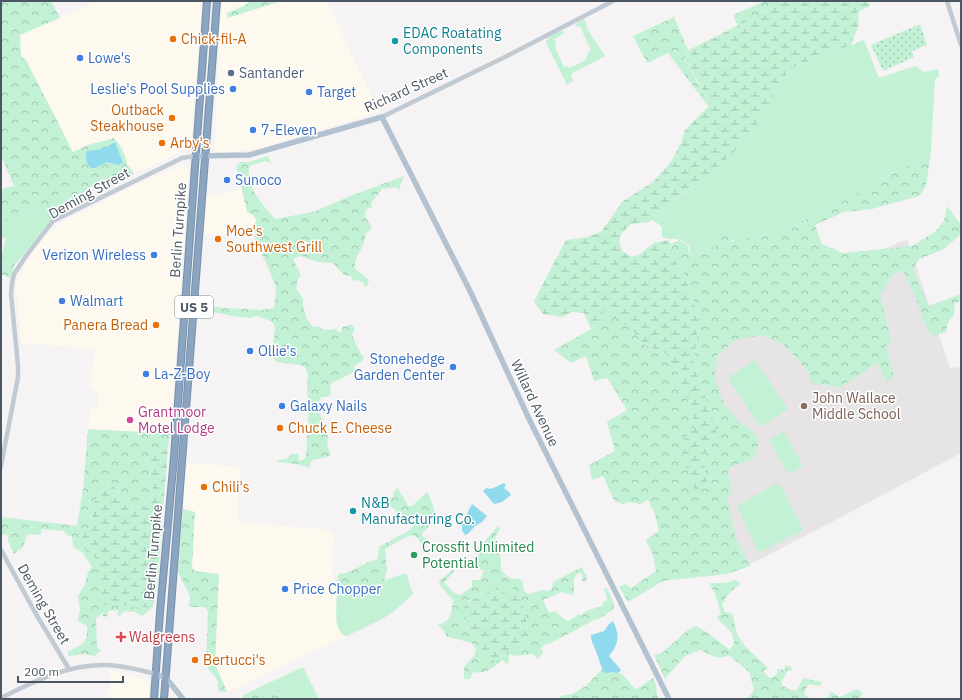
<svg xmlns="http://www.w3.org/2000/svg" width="962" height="700" viewBox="0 0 962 700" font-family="'IBM Plex Sans',sans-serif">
  <defs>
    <pattern id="forest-crowns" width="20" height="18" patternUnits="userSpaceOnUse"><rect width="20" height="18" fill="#c3f1d5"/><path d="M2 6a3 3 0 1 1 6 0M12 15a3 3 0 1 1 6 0" fill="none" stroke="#a0c6b0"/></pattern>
    <pattern id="wetland-marsh" width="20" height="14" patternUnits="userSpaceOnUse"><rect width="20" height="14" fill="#c3f1d5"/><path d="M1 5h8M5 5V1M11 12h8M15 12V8" fill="none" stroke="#a0c6b0"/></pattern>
    <pattern id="park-dots" width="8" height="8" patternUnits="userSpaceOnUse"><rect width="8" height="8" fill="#c3f1d5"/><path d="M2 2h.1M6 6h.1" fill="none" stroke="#a0c6b0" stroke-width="1.8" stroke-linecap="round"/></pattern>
  </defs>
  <rect width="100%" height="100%" fill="#f5f3f3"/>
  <path fill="#fdf9ef" d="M 97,1 L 202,1 L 191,147 L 134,174 L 128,165 L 121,146 L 114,138 L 88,145 L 73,153 L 26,60 L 21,56 L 20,35 Z
    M 221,1 L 248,1 L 248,4 L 244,6 L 227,13 L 228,18 L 281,1 L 328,1 L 330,8 L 379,112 L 262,148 L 223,153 L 214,150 Z
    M 184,164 L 187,165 L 189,170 L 171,427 L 164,427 L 158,433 L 88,429 L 90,408 L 96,408 L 99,400 L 97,394 L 91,387 L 94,349 L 21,343 L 16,283 L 25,264 L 42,238 L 62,222 L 129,188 Z
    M 248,186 L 258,219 L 255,224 L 249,229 L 215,236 L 211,234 L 205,235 L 203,237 L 207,194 L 217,195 L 239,190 Z
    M 193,463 L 240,467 L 237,522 L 331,530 L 333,536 L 332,572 L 333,581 L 337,592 L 336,622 L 343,635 L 347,636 L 227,692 L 215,664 L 219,574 L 195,571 L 192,566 L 195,512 L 183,509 L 185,468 L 188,464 Z
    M 107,669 L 149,681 L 149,699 L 108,699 L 110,678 Z"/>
  <path fill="#e6e4e5" d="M 907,239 L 950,368 L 961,367 L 961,453 L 845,515 L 745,567 L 733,571 L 694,282 L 830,274 Z"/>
  <path fill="#c3f1d5" d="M 584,19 L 587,25 L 586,26 L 588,30 L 605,56 L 571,74 L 573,81 L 567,85 L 546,43 C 547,36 557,31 564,31 L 564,34 L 554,39 L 556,43 L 555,47 L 564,67 L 567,66 L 569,68 L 586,60 L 588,53 L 591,50 L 580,26 L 577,27 L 575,25 L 577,23 Z
    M 864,40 L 879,78 L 915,66 L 924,72 L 938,69 L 939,76 L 935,79 L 931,152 L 838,204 L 785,229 L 734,242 L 728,236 L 717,246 L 694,256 L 690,254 L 690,246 C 679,235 674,242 662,237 L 662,227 L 653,220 L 662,210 L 685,193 L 750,137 L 769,105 L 777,86 L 791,68 Z
    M 128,165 L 134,174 L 99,193 L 91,186 L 105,177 L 119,178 L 127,174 Z
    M 88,188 L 88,198 L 51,221 L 15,265 L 4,257 L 1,257 L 6,239 L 1,236 L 1,217 L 11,222 L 36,208 L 48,209 Z
    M 755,360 L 788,409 L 760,427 L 728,378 Z
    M 784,431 L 803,466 L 788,474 L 769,440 Z
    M 776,484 L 782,487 L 803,530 L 761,552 L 757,550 L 737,506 Z
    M 406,573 L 413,594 L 393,612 L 382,619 L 347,636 C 332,634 337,604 337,592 L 343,595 Z
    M 303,667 L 319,699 L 281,699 L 280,695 L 258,688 Z"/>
  <path fill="url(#forest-crowns)" fill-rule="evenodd" d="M 1,1 L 51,1 L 60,18 L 20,35 L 21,56 L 26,60 L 73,152 L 88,145 L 114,138 C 123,148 128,160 128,174 L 119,178 L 105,177 L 88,188 L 48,209 L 36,208 L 11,222 L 1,217 L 1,191 L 4,188 L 14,186 L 1,155 Z
    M 248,1 L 281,1 L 228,18 L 227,13 L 244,6 L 245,4 L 248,4 Z
    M 765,1 L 787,1 L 738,26 L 733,15 Z
    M 674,17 L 688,50 L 683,53 L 697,82 L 710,105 L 708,106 L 668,53 L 647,63 L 633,36 Z
    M 931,152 L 926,186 L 919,196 L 872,209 L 844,212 L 815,225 L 822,244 L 843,253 L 912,246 L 935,232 L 944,221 L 947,206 L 961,225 L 961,234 L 944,249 L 919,259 L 913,269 L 928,306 L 961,294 L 961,301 L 955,303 L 954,315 L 948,322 L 946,332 L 932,336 L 924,322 L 915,296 L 903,271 L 893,275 L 880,295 L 891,341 L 886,346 L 894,376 L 887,382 L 878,363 L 840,387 L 811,383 L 808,371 L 784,345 L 762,335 L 736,340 L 717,355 L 715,380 L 725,406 L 738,421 L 753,431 L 759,442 L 753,459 L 732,466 L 727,470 L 733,492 L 727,497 L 736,538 L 750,566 L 727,574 L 663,581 L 628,602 L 619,587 L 626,584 L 631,588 L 656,571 L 653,555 L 646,540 L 659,531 L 655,514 L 648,500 L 640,504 L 629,502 L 623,504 L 614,501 L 603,476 L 592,480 L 589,465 L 615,451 L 607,422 L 627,410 L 607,378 L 594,381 L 586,356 L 571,363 L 554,350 L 591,329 L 605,309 L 631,329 L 645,345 L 666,354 L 682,380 L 695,425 L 708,488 L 703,458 L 717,429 L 704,393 L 694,361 L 699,319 L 685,276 L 674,259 L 671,244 L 679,240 L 688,245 L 689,254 L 694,256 L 716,246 L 715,239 L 721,235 L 728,236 L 732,242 L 785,229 L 838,204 Z
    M 268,156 L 271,163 L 265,161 L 249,166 C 246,187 262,204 275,219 L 313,212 L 350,196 L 404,176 L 398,192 L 397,187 L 382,189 L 371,203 L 372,207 L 366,210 L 365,216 L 370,224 L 372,229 L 366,233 L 364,243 L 355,261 L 355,269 L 369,280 L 367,286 L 365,287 L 364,283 L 358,280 L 353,281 L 351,276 L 344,275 L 333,263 L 318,262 L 301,256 L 293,259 L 301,275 L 298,279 L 296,288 L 303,299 L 303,306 L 307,319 L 313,327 C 318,325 320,327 324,330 L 337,329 L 337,332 L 341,332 L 343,327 L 352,324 L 355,330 L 352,335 L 362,356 L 364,356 L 364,357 L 362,361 L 354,366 L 356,371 L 330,384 L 331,394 L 327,397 L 321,397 L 318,409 L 328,435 L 327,444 L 331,456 L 312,460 L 309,468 L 297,464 L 277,462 L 278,460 L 286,459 L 292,454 L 299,454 L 298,461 L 303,460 L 306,457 L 309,405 L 307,391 L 308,375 L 306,368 L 301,365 L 277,362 L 273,358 L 272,353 L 275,329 L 274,325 L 271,321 L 257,316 L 250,318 L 233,316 L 214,312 L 212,314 L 206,313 L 206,307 L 208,304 L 214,307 L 261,310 L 274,308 L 276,287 L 265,260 L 259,250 L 252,247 L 252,244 L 255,242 L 255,232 L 249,229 L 255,224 L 256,219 L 253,215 L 247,212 C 243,197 241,182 236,167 L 241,162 L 249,162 Z
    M 4,256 L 15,265 L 10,278 L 1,274 L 1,257 Z
    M 164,427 L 171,427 L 168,447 L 164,451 L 158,451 L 149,454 C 145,467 154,480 153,493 C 152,498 150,502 149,506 L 141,509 L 132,509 L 121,498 L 118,490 L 91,515 L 95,557 L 97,566 L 103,577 L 101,591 L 131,606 L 152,608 L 142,616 L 135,612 L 124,611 L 120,616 L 117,615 L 118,610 L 108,611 L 107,617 L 103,616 L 103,613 L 96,618 L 97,648 L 101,650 L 95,656 L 84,654 L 68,656 L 68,652 L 84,643 L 87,635 L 87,626 L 78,621 L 80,609 L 78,596 L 85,584 L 88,572 L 92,567 L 82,552 L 76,549 L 73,546 L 72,536 L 67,535 L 64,531 L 42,529 L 40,535 L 34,534 L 27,535 L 23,547 L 14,554 L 8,541 L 7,534 L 1,535 L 1,517 L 77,526 L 83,489 L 88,429 L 158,433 Z
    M 398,488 L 408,506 L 412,506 L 426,493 L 428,493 C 435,513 442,517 423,532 L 422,536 L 428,541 L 427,544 L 421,544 L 418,538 L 413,535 L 404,538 L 385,549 L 387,570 L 384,581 L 343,595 L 337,592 L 338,574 C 353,573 364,562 378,559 L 379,547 L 410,530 L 414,525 L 413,519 L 409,516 L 396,518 L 396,511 L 390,505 L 382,505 L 394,496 L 393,492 Z
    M 183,509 L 195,512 L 192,567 L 195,571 L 219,574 L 215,664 L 227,692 L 222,692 L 218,690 L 218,680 L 209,670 L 206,664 L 208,612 L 205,607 L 189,607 L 190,596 L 178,572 Z
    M 498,526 L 500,529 L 495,537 C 496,544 499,550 500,556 C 503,570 497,570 512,579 L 519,578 L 523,583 L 524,591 L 528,594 L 543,590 L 549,591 L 552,588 L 553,582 L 582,567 L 584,572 L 587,576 L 586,582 L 582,581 L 583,575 L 578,572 L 574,579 L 574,594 L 571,595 L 562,592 L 543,600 L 549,613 L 555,611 L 564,619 L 568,621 L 575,617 L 578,614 L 581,615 L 588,610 L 602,606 L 604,601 L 608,600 L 604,589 L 607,588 L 614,603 L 614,609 L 597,620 L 596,619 L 549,644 L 544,644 L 541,649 L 543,652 L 538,659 L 533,654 L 514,656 L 511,654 L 509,655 L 508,665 L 502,660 C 492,669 486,674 473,672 L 470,679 L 464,679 L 464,667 L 474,656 L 476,650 L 472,643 L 449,637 L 447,638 L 445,632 L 438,625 L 439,624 C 452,622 452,610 453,600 L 439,584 L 440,580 L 452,570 L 455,571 L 444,582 L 454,593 L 461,595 L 467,590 L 472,587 L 472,580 L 480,580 L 484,570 L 480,570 L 476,563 L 476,557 L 479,556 L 478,549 ZM 493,587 C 496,589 500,594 505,594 C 511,594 512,593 519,595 L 523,606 L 528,630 L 515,648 L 508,650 L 495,662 L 493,658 C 484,655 484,648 480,641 C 478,636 470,632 466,628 L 470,623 L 467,620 L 468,601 L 490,592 Z
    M 736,580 L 741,584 C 732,589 727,595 722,605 L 725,612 L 732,613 L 737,634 L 745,646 L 768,668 L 763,671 L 768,677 L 773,677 L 778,673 L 777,669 L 785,670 L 785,665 L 790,666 L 793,671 L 788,670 L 782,681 L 782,685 L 788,689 L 796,691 L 803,678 L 822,682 L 820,686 L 808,684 L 804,694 L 809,698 L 819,699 L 747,699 L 754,690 L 749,672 L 729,655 C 716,661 712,655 700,650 L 685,656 L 665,679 L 654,655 L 662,653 L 688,630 L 696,626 L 708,633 L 730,650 L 734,643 L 732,633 L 717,618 L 721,613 L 715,594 L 709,583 L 725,583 Z
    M 604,667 L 623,675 L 634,688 L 637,689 L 653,678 C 657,683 656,692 658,699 L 559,699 L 561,696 L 572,694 L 586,686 Z
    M 258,688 L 281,696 L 281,699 L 244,699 L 242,696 Z
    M 857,689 L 862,692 L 860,699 L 819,699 L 828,698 L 830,693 L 832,692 L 840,697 Z"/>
  <path fill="url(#wetland-marsh)" d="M 787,1 L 868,1 L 870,6 L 858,12 L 859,24 L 851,45 L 791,68 L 777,86 L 769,105 L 750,137 L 713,171 L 662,210 L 653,220 L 649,222 L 631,224 L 621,234 L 619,243 L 623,252 L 632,257 L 640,254 L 654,243 L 668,240 L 671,244 L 674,259 L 685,276 L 699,319 L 694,361 L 704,393 L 717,429 L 703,458 L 708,488 L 695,491 L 679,445 L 695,425 L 682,380 L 666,354 L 645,345 L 631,329 L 605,310 L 591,329 L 584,313 L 572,312 L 562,317 L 543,314 L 534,301 L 566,240 L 588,237 L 602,231 L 622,202 L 654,181 L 671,162 L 681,143 L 685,130 L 710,105 L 683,53 Z
    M 168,447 L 158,576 C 157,583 155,605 152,608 L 131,606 L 110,606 L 102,604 L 101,591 L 102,577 L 97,566 L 95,557 L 89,555 L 81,544 L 84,533 L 92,530 C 91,513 93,500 103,487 C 119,484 115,490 123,499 C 126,503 129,506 132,509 L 141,509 L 149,506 C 150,502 152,498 153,493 C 154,480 145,467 149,454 L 158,451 L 164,451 Z
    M 490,585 L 505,594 L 511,593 L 510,589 L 512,588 L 519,595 L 523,606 L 528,630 L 527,640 L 518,649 C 508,647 502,656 495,663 L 493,658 L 489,657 L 483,659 L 480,640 L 465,631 L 470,623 L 467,620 L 460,617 C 465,600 475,598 490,592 Z"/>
  <path fill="url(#park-dots)" d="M 920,24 L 927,45 L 912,51 L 914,57 L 883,71 L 871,45 Z"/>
  <path fill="#90daee" d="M 115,142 L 123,163 L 118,165 L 107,162 L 95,168 L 91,168 C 86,163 85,157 87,151 C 98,150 105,149 115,142 Z
    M 504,483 L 506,485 L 504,488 L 509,492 L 511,495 L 502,502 L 494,504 L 483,491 L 486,488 L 491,489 Z
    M 472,504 L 487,516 L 482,522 L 474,527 L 469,533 L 465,535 L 462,531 L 462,523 Z
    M 613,621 C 620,635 619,644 609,656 L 621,670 L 618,673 L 612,672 L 605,673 C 600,666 600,662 597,654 C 595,647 591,643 591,635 L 604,631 L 609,624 Z"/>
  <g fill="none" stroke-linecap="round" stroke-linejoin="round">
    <defs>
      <path id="highway" d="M 154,699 L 160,612 L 174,457 L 207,1
        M 164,699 L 217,1"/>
    </defs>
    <use href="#highway" stroke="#7690ad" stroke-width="8"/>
    <path stroke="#c1cad2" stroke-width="4.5" d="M 947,1 L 961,45
      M 382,117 L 505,57 L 613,1
      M 1,466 L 18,377 L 18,366 L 11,294 L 12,283 L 14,274 L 26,256 L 53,221 L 182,158 L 195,156
      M 1,550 L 36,614 L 69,669
      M 1,698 C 32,682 69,664 105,665 C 122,665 139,670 156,674"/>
    <path stroke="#b3c2d1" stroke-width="5.5" d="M 195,156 L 249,155 L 382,117 L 471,293 L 530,421 L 669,699
      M 156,674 L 166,678 L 183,699"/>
    <use href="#highway" stroke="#8ba5c1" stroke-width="6"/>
  </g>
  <g fill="#e8710a" stroke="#fff" stroke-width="1.5">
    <circle cx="173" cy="39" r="4"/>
    <circle cx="172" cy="118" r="4"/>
    <circle cx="162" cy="143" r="4"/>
    <circle cx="218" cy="239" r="4"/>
    <circle cx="156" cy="325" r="4"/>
    <circle cx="280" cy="428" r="4"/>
    <circle cx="204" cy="487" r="4"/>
    <circle cx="195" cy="660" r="4"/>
  </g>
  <g fill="#0f9aa8" stroke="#fff" stroke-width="1.5">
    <circle cx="395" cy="41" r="4"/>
    <circle cx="353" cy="511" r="4"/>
  </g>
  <g fill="#3f7fe0" stroke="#fff" stroke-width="1.5">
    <circle cx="80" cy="58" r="4"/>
    <circle cx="233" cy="89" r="4"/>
    <circle cx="309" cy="92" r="4"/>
    <circle cx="253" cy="130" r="4"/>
    <circle cx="227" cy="180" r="4"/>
    <circle cx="154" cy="255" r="4"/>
    <circle cx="62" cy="301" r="4"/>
    <circle cx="250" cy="351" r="4"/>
    <circle cx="453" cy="367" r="4"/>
    <circle cx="146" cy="374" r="4"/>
    <circle cx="282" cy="406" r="4"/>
    <circle cx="285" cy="589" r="4"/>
  </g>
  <circle fill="#5c6f8a" stroke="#fff" stroke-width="1.5" cx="231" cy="73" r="4"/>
  <circle fill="#8d6e63" stroke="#fff" stroke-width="1.5" cx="804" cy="406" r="4"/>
  <circle fill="#d1479c" stroke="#fff" stroke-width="1.5" cx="130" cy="420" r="4"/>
  <circle fill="#2e9e5b" stroke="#fff" stroke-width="1.5" cx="414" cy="555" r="4"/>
  <path fill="#e0444e" stroke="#fff" stroke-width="1.5" d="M119 631h4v4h4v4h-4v4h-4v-4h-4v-4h4z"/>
  <g text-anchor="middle" stroke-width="3" stroke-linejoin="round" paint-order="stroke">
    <rect fill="#fff" stroke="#808990" stroke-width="1" x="175" y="296" width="38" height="22" rx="3"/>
    <g font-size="13" font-weight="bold" fill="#4a5661">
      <text x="194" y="312">US 5</text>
    </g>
    <g font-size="14" fill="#0d838f" stroke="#fff" text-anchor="start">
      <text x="403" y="38">EDAC Roatating<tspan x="403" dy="16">Components</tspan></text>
      <text x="361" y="508">N&amp;B<tspan x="361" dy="16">Manufacturing Co.</tspan></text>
    </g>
    <g font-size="14" fill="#c56008" stroke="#fff" text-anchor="start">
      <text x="181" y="44">Chick-fil-A</text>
      <text x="164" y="115" text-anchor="end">Outback<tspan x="164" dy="16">Steakhouse</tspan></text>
      <text x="170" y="148">Arby's</text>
      <text x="226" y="236">Moe's<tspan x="226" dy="16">Southwest Grill</tspan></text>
      <text x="148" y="330" text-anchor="end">Panera Bread</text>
      <text x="288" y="433">Chuck E. Cheese</text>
      <text x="212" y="492">Chili's</text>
      <text x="203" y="665">Bertucci's</text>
    </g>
    <g font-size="14" fill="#366cbe" stroke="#fff" text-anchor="start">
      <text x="88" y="63">Lowe's</text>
      <text x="225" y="94" text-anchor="end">Leslie's Pool Supplies</text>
      <text x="317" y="97">Target</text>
      <text x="261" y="135">7-Eleven</text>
      <text x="235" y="185">Sunoco</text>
      <text x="146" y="260" text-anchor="end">Verizon Wireless</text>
      <text x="70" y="306">Walmart</text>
      <text x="258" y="356">Ollie's</text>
      <text x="445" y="364" text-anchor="end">Stonehedge<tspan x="445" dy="16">Garden Center</tspan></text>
      <text x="154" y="379">La-Z-Boy</text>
      <text x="290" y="411">Galaxy Nails</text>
      <text x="293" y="594">Price Chopper</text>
    </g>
    <g font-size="14" fill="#4e5e75" stroke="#fff" text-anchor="start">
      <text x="239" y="78">Santander</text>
    </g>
    <g font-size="14" fill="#4a5661" stroke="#fff">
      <text transform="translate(406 90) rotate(-24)" y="5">Richard Street</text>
      <text transform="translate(89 193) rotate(-29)" y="5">Deming Street</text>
      <text transform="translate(178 230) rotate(-86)" y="5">Berlin Turnpike</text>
      <text transform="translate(535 403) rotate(65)" y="5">Willard Avenue</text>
      <text transform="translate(153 552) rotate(-85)" y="5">Berlin Turnpike</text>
      <text transform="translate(44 604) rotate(60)" y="5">Deming Street</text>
    </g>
    <g font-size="14" fill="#785e54" stroke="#fff" text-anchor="start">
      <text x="812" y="403">John Wallace<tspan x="812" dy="16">Middle School</tspan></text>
    </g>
    <g font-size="14" fill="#b23c85" stroke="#fff" text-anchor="start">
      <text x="138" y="417">Grantmoor<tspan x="138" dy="16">Motel Lodge</tspan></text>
    </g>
    <g font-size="14" fill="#27864d" stroke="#fff" text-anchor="start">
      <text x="422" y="552">Crossfit Unlimited<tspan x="422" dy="16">Potential</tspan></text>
    </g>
    <g font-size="14" fill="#be3a42" stroke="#fff" text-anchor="start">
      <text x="129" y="642">Walgreens</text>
    </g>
  </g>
  <rect width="962" height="700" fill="none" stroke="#4a5661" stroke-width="4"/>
  <path d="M18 676v6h105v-6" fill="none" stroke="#4a5661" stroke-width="2"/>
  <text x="24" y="676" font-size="12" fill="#4a5661" stroke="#ffffff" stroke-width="3" paint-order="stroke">200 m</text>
</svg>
